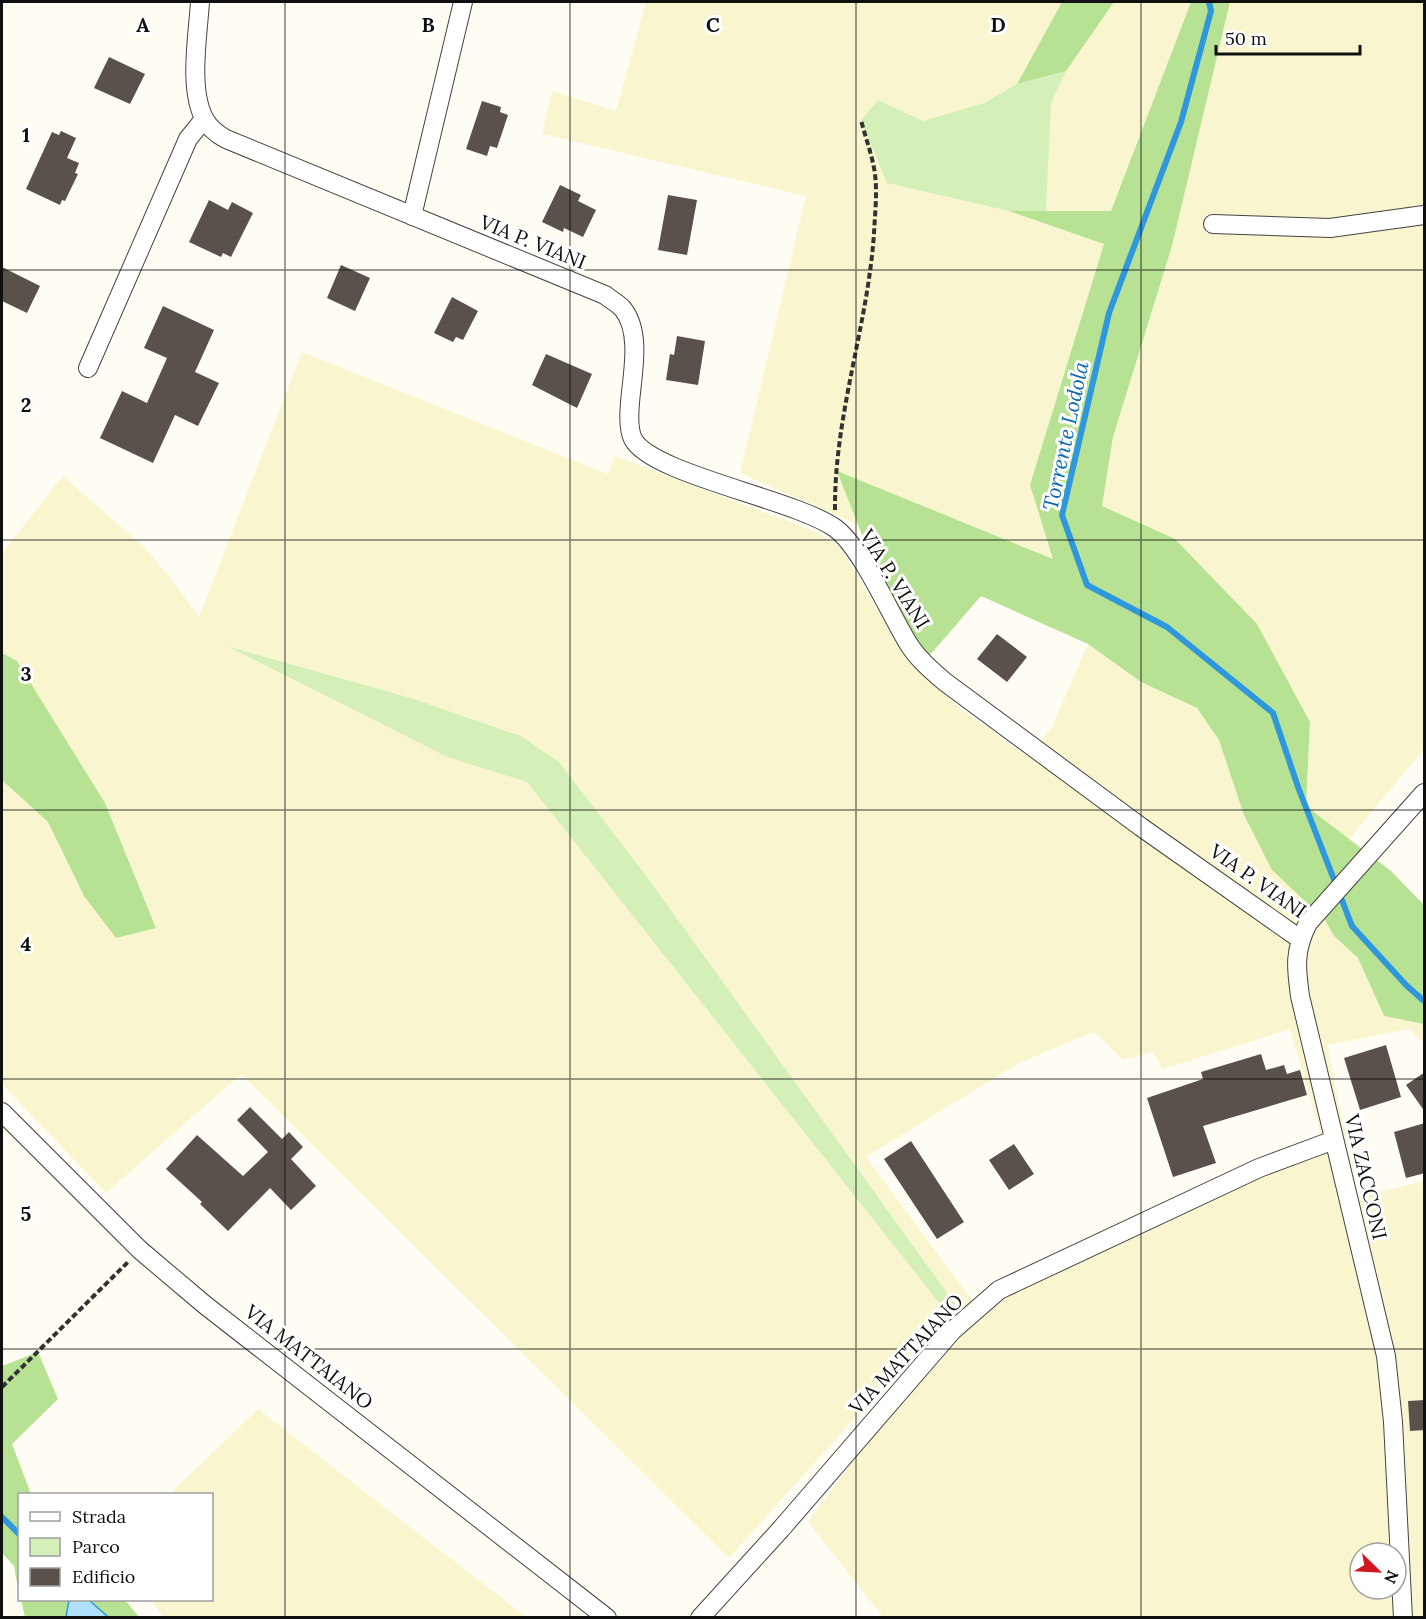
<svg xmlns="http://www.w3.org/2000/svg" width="1426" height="1619" viewBox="0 0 1426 1619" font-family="Lora,serif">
  <rect width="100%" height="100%" fill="#fffdf3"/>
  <path fill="#f9f6cf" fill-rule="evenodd" d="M 646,2 L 1062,2 L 1017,84 L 984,103 L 922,122 L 878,100 L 887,183 L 1009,211 L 1104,244 L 1030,485 L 1053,559 L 838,472 L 858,525 L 740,473 L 806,196 L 542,134 L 552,91 L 616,111 Z
    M 1114,2 L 1191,2 L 1111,211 L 1046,211 L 1051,103 L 1066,71 Z
    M 1230,2 L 1424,2 L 1424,749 L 1349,839 L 1306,806 L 1310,722 L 1102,507 L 1113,437 L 1172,246 Z
    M 302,352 L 608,474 L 615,456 L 814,531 L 841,548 L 905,657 L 961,709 L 1028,757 L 1052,727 L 1088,644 L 1141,682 L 1197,708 L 1219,740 L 1244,815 L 1325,920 L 1334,936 L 1358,958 L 1384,1016 L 1424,1024 L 1424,1043 L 1409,1029 L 1327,1045 L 1358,1197 L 1424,1181 L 1424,1617 L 883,1617 L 808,1522 L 962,1314 L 650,881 L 521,736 L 411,698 L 231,647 L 447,757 L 527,782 L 948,1314 L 729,1558 L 241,1074 L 106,1193 L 2,1084 L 2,780 L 48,822 L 84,896 L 156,927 L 105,803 L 17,661 L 2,653 L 2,553 L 63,476 L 143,546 L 169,576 L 199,617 ZM 1290,1029 L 1325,1149 L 977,1307 L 866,1157 L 1019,1063 L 1094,1032 L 1123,1060 L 1152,1052 L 1163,1069 ZM 1360,1553 L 1396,1553 L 1396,1589 L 1360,1589 Z
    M 258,1409 L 526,1617 L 163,1617 L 151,1600 L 212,1600 L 212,1494 L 170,1494 Z"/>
  <path fill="#d4efb7" d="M 1066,71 L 1051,103 L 1046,211 L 1009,211 L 887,183 L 861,120 L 878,100 L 923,121 L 984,103 L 1017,84 Z
    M 227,646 L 411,698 L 521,736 L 559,762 L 650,881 L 955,1304 L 948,1314 L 527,782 L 447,757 Z"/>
  <path fill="#b7e294" d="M 1062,2 L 1114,2 L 1066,71 L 1017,84 Z
    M 1191,2 L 1230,2 L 1172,246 L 1113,437 L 1102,506 L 1175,539 L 1257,624 L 1310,722 L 1306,806 L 1391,871 L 1424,905 L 1424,1024 L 1384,1016 L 1358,958 L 1334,936 L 1325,920 L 1272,870 L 1244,815 L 1219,740 L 1197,708 L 1141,682 L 1088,644 L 981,596 L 923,663 L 895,620 L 837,471 L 1053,559 L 1030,485 L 1104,244 L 1009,211 L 1111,211 Z
    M 2,653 L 17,661 L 105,803 L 156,928 L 116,938 L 84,896 L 48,822 L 2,780 Z
    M 38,1352 L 58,1399 L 12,1444 L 31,1494 L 20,1494 L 19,1594 L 14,1566 L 2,1553 L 2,1366 Z
    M 21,1600 L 125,1600 L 139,1617 L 25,1617 Z"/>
  <path fill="#b1e1fd" stroke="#2f98dd" stroke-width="1.5" d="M 69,1600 L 89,1600 L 108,1617 L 66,1617 Z"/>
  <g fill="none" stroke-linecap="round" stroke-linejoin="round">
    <path stroke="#2f98dd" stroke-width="6" d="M 1209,2 L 1211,11 L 1181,122 L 1109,313 L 1062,515 L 1087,585 L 1167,627 L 1273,713 L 1298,787 L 1352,926 L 1406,985 L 1424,1001
      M 2,1517 L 20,1535"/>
  </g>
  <path fill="#5a514b" d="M 109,57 L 145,74 L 130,104 L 94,88 Z
    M 482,101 L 501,107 L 500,112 L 508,115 L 497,148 L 490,146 L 487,156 L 466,149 Z
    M 61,131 L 76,138 L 67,158 L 79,163 L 75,173 L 78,174 L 65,201 L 62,200 L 60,205 L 26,189 L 52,132 L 59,135 Z
    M 560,185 L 581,195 L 578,201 L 596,210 L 583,237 L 564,228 L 563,232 L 542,222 Z
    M 668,195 L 697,200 L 687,255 L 658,250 Z
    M 209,200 L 228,210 L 232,202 L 253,213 L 231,257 L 223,253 L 221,257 L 189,242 Z
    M 341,265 L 370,278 L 355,311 L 327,298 Z
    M 2,267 L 40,286 L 27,313 L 2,301 Z
    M 452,297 L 478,311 L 463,340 L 456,337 L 453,342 L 434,333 Z
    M 163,306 L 214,330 L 195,372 L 219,383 L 198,426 L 175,415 L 153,463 L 100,438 L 122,391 L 147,403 L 167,358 L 144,348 Z
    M 677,336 L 705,341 L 698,385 L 666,380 L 670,354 L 674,355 Z
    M 546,354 L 592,374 L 577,408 L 532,385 Z
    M 997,634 L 1027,657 L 1007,682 L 977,659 Z
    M 1386,1045 L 1401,1097 L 1360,1110 L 1344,1058 Z
    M 1261,1054 L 1266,1070 L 1284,1065 L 1287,1074 L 1300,1070 L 1307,1095 L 1203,1126 L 1216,1163 L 1173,1177 L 1147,1098 L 1203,1079 L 1201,1072 Z
    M 1425,1072 L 1425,1112 L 1406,1085 Z
    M 250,1107 L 282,1139 L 289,1132 L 303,1147 L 291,1159 L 316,1186 L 291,1210 L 270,1188 L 228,1231 L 200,1204 L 202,1202 L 166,1169 L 197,1135 L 243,1176 L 268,1152 L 237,1120 Z
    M 1425,1123 L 1425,1173 L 1406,1178 L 1394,1132 Z
    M 911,1141 L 964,1222 L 937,1239 L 884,1159 Z
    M 1014,1144 L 1034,1174 L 1009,1190 L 989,1160 Z
    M 1425,1400 L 1425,1430 L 1410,1431 L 1408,1401 Z"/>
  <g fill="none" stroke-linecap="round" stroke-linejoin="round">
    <defs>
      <path id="minor" d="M 200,2 C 198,35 188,90 205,120 C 210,129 217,134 226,139 L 605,295 C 611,300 619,304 623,309 C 642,333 632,375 630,403 C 629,414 628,429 633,439 C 651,474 794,499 835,528 C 862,548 889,612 908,643 C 917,658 931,670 945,682 L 1141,827 L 1300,939
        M 412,216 L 463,2
        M 1213,224 L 1330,228 L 1424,215
        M 88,368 L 188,139 L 204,119
        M 2,1112 L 140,1250 L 205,1305 L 607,1618
        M 700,1618 L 781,1529 L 952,1331 L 999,1290 L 1259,1168 L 1334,1140
        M 1403,1618 L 1393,1422 L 1386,1356 L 1300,996 C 1296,967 1294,951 1308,923 L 1424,793"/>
    </defs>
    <use href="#minor" stroke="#434343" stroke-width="20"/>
    <path stroke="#323232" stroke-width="4" stroke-dasharray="6 3" stroke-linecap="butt" d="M 835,510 C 834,416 868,325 874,233 C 875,212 878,189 874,168 C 871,152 865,136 861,120
      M 2,1387 L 129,1261"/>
    <use href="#minor" stroke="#fff" stroke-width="18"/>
  </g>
  <path fill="none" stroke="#101010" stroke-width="1.5" stroke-opacity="0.55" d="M 285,2 L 285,1618M 570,2 L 570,1618M 856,2 L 856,1618M 1141,2 L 1141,1618M 2,270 L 1424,270M 2,540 L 1424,540M 2,810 L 1424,810M 2,1079 L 1424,1079M 2,1349 L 1424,1349"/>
  <g text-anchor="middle" stroke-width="6" stroke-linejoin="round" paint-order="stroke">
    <g font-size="20" fill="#101010" stroke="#fff">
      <text transform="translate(533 242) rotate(22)" y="7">VIA P. VIANI</text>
      <text transform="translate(895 579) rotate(58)" y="7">VIA P. VIANI</text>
      <text transform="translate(1258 881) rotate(35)" y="7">VIA P. VIANI</text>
      <text transform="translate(1366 1177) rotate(77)" y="7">VIA ZACCONI</text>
      <text transform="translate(906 1354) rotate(-47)" y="7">VIA MATTAIANO</text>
      <text transform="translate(309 1357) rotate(38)" y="7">VIA MATTAIANO</text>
    </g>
    <g font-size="21" font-style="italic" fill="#0968b3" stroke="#fff">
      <text transform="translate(1066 436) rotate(-78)" y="7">Torrente Lodola</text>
    </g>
  </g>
  <g font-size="20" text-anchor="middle" font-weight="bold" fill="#101010" stroke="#fff" stroke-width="6" stroke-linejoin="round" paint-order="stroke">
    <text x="143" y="32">A</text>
    <text x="428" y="32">B</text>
    <text x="713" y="32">C</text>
    <text x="998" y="32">D</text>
    <text x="26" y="142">1</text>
    <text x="26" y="412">2</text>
    <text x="26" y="681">3</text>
    <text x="26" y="951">4</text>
    <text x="26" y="1221">5</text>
  </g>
  <rect width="1426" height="1619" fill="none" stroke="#101010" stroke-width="6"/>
  <rect x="18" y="1493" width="195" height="108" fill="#ffffff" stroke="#9f9f9f" stroke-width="1.5"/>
  <rect x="30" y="1512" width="30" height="9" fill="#ffffff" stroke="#9f9f9f" stroke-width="1.5"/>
  <text x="72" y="1523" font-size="18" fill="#101010">Strada</text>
  <rect x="30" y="1538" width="30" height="18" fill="#d4efb7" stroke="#9f9f9f" stroke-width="1.5"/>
  <text x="72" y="1553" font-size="18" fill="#101010">Parco</text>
  <rect x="30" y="1568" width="30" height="18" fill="#5a514b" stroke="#9f9f9f" stroke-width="1.5"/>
  <text x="72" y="1583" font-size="18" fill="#101010">Edificio</text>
  <g transform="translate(1378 1571) rotate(114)"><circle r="28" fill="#ffffff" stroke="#9f9f9f" stroke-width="1.5"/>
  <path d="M0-4.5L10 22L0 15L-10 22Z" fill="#d2161f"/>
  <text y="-9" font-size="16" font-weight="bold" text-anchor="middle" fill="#101010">N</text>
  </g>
  <path d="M1216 45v9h144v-9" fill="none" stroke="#101010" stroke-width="3"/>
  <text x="1225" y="45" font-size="18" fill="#101010" stroke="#ffffff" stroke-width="4.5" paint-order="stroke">50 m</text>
</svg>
